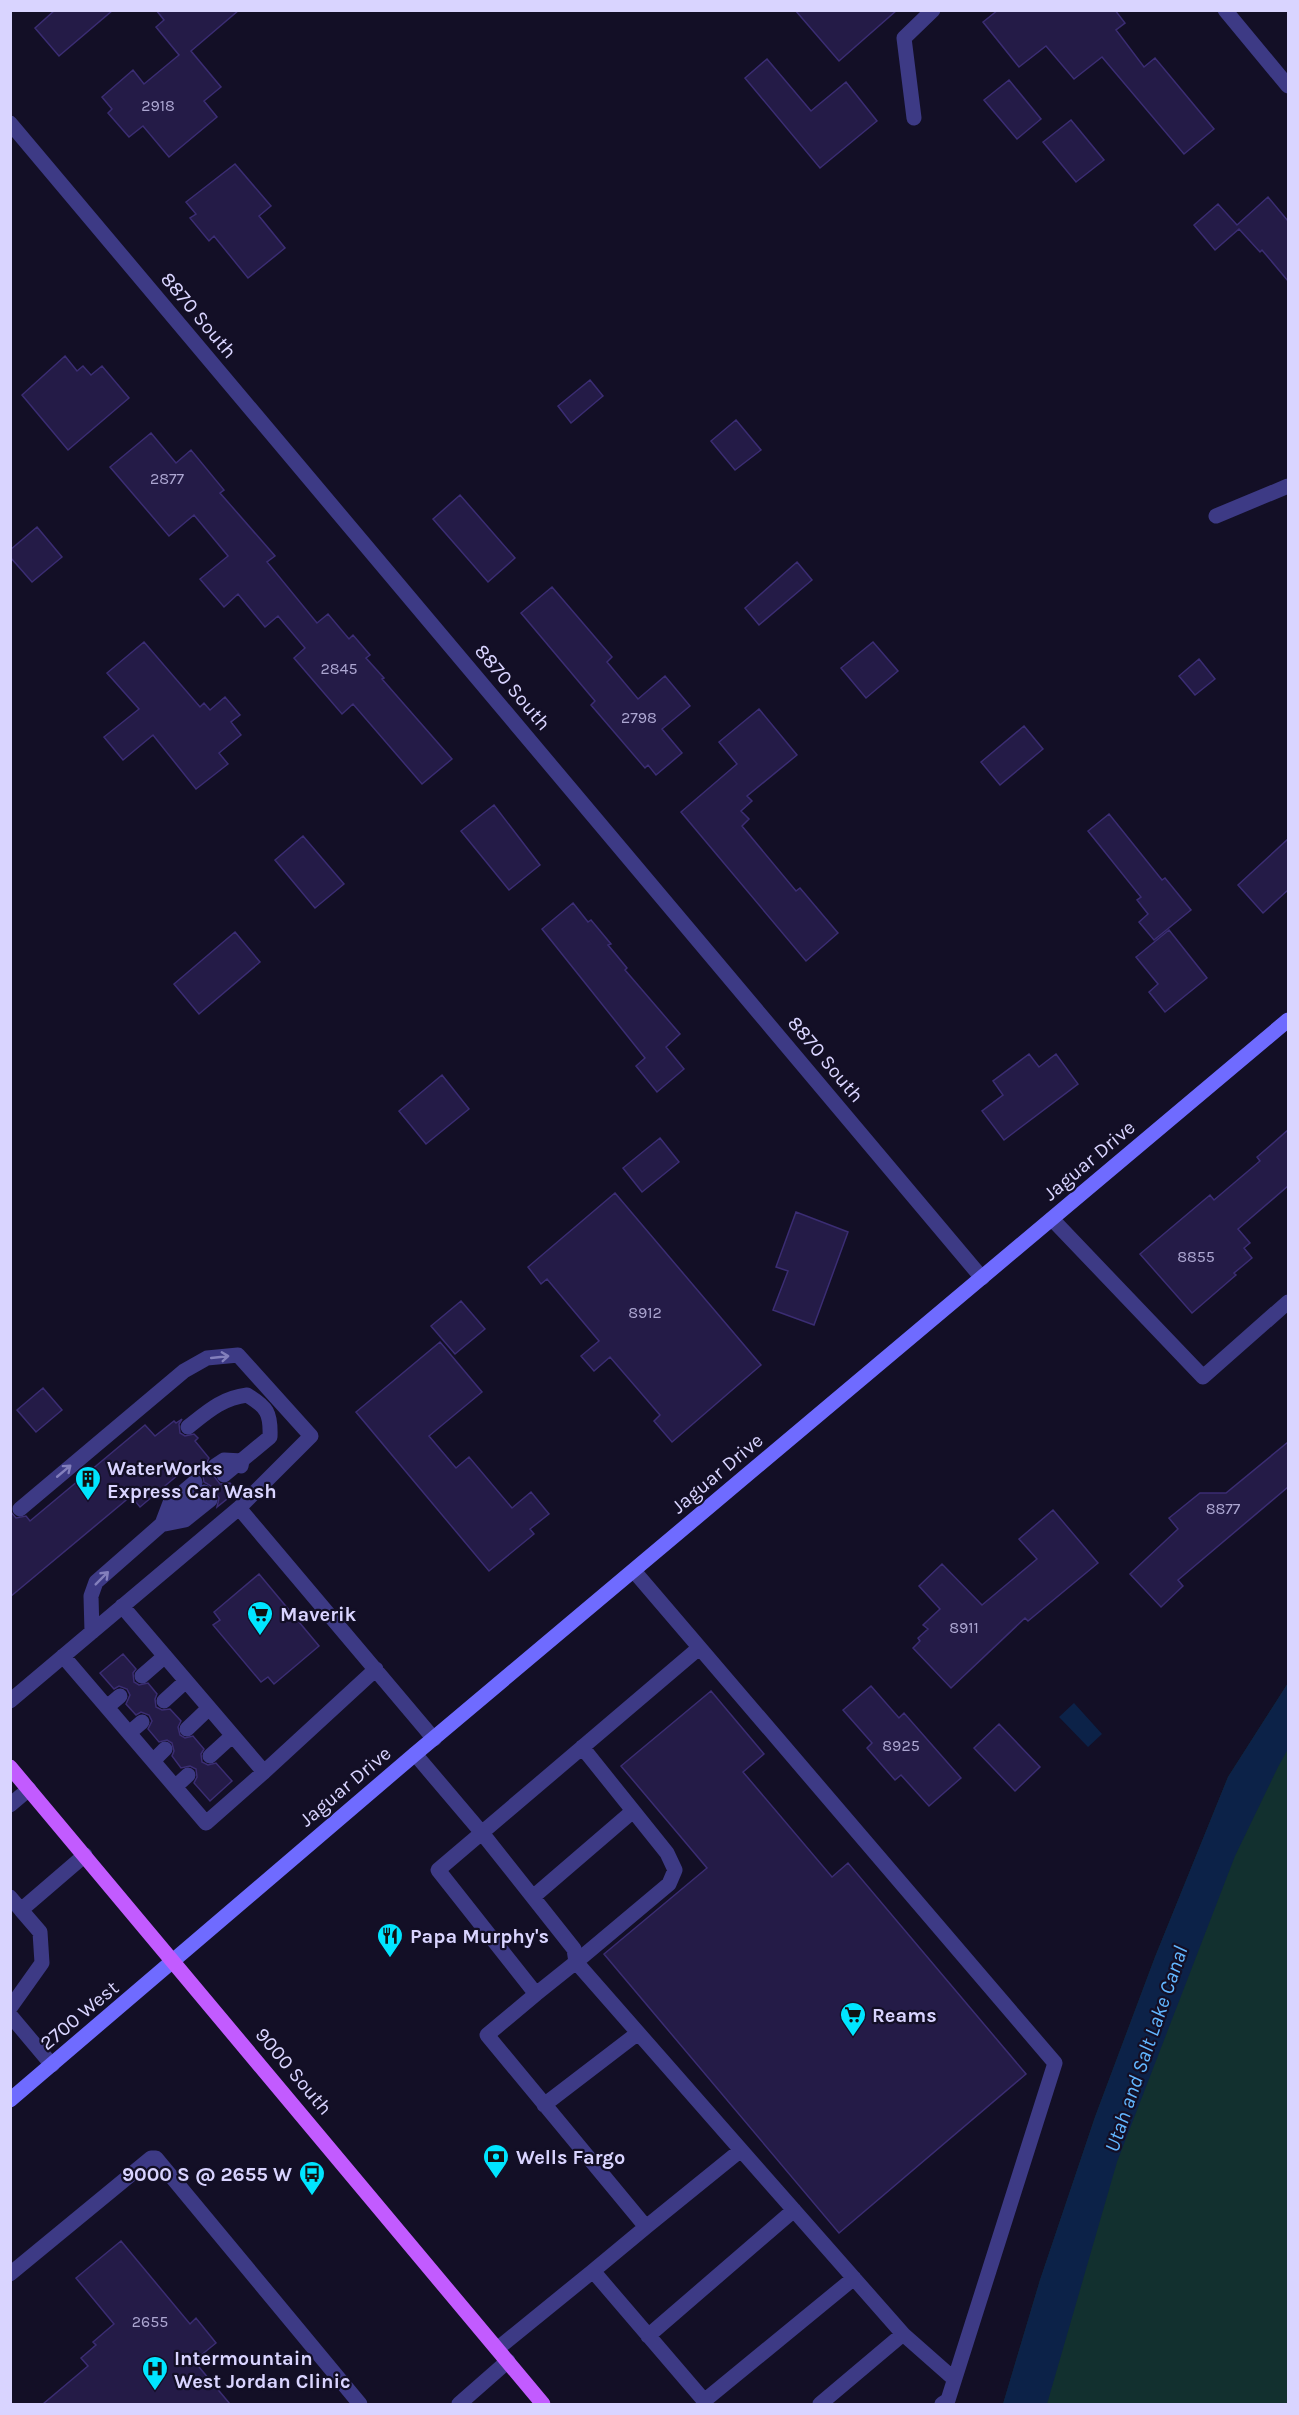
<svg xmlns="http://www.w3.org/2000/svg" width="1299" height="2415" viewBox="0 0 1299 2415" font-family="Karla,sans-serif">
  <rect width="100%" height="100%" fill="#130f26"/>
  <path fill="#12302f" d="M 1288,1683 L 1288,2404 L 1003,2404 L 1040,2280 L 1095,2117 L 1155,1957 L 1228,1777 Z"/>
  <path fill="#0c2248" d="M 1288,1683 L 1288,1749 L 1278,1767 L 1235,1856 L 1117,2162 L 1047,2404 L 1003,2404 L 1040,2280 L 1095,2117 L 1155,1957 L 1228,1777 Z
    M 1074,1703 L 1102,1734 L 1088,1747 L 1059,1717 Z"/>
  <path fill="#241b47" stroke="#3b2d73" stroke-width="1.5" d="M 55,10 L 113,10 L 59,56 L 35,28 Z
    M 156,10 L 239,10 L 191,51 L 221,87 L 204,101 L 217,117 L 169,157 L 143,126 L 129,137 L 108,113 L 112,109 L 102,97 L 133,70 L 144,84 L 179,55 L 156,27 L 164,20 Z
    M 795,10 L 897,10 L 839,61 Z
    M 998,10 L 1115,10 L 1125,23 L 1116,30 L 1144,67 L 1155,58 L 1214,129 L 1184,154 L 1102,57 L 1074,79 L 1046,46 L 1019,67 L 983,22 Z
    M 767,59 L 811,111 L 846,82 L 877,121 L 820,168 L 745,78 Z
    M 1009,80 L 1041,119 L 1017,139 L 984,100 Z
    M 1071,120 L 1104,160 L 1076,182 L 1043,142 Z
    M 235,164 L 271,206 L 259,216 L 285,248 L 248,278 L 214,236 L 209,241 L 190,218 L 196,214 L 186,202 Z
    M 1268,197 L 1288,221 L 1288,281 L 1262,250 L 1260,252 L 1239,229 L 1215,250 L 1194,225 L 1218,204 L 1237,225 Z
    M 65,356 L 77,371 L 83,366 L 91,375 L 102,366 L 129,398 L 68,450 L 22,395 Z
    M 590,380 L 603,396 L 571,423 L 558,406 Z
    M 736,420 L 761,450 L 735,470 L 711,441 Z
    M 151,433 L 176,463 L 191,450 L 224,490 L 220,493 L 275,556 L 267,562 L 317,623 L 328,614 L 349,639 L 353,635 L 370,655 L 366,658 L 384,678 L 382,679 L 452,759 L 422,784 L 353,704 L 342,714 L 294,658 L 305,648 L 278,616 L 265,627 L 238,594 L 224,607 L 200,579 L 228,556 L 194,515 L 169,536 L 110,467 Z
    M 460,495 L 515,558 L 488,582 L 433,519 Z
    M 37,527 L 62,557 L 32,582 L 10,557 L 10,550 Z
    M 797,562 L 812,580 L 759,625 L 745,608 Z
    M 552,587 L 612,657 L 607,662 L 638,699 L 665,676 L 690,706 L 662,729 L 682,753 L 656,775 L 648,765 L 645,768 L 591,705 L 595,701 L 521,613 Z
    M 144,642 L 200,707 L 204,703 L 210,710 L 225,697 L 240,715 L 231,722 L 241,735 L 219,753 L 228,764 L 196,789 L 153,735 L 123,760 L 104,737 L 139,709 L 107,673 Z
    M 873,642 L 898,671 L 866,698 L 841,668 Z
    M 1199,659 L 1215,679 L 1195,695 L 1179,676 Z
    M 759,709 L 797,755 L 747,796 L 752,801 L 741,811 L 749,819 L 742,826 L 796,891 L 800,888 L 838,933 L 806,961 L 681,812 L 737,764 L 719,742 Z
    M 1024,726 L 1043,749 L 1000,785 L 981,762 Z
    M 494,805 L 540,865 L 509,890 L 461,831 Z
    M 1109,814 L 1162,880 L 1165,878 L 1191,910 L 1154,940 L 1139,922 L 1148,914 L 1137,900 L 1141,897 L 1088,831 Z
    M 303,836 L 344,884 L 315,908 L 275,860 Z
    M 1288,839 L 1288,890 L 1263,913 L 1238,885 Z
    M 573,903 L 588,922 L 591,920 L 611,944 L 608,945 L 627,968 L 625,970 L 680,1034 L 666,1047 L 684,1069 L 657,1092 L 636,1066 L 645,1058 L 542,929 Z
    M 1169,930 L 1207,978 L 1165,1012 L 1149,992 L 1158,984 L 1136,957 Z
    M 235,932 L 260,962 L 199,1014 L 174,984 Z
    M 1029,1054 L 1039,1067 L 1056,1054 L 1078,1084 L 1004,1140 L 982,1111 L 1003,1095 L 993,1081 Z
    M 442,1075 L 469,1109 L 426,1144 L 399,1111 Z
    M 1288,1130 L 1288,1186 L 1238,1229 L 1250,1243 L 1244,1248 L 1252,1258 L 1234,1273 L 1236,1275 L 1192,1313 L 1140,1254 L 1210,1195 L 1214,1200 L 1260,1161 L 1257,1157 Z
    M 660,1138 L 679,1162 L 642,1192 L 623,1168 Z
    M 615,1193 L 761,1365 L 672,1442 L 654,1421 L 660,1415 L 610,1357 L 594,1371 L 581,1356 L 599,1341 L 547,1279 L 541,1284 L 528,1267 Z
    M 796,1212 L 848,1232 L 814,1325 L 773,1310 L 788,1271 L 776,1267 Z
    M 461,1301 L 485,1329 L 455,1354 L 431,1326 Z
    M 440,1342 L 482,1392 L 429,1436 L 456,1468 L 469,1457 L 512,1508 L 531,1492 L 549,1514 L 530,1529 L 534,1534 L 489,1571 L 356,1412 Z
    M 43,1388 L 62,1410 L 36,1432 L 17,1410 Z
    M 182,1419 L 179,1424 L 180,1433 L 185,1436 L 194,1434 L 198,1438 L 195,1441 L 209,1458 L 205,1466 L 207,1472 L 214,1476 L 220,1484 L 230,1483 L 237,1491 L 217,1507 L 219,1498 L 211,1486 L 204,1482 L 203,1476 L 199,1473 L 189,1474 L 185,1469 L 140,1507 L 131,1496 L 10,1597 L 10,1511 L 16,1518 L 26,1516 L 30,1521 L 145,1425 L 155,1436 L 174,1421 L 176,1423 Z
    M 1288,1442 L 1288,1487 L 1178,1580 L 1183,1586 L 1161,1607 L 1130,1574 L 1178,1529 L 1169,1518 L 1200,1493 L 1226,1493 Z
    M 1053,1510 L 1098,1563 L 1028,1621 L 1025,1618 L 951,1688 L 913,1648 L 920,1641 L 918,1638 L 928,1629 L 923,1625 L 940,1609 L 919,1586 L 942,1564 L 982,1605 L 1037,1559 L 1019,1539 Z
    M 259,1574 L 319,1646 L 274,1684 L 268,1677 L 261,1682 L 213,1625 L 220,1620 L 214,1612 Z
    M 123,1654 L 136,1669 L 133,1673 L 134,1682 L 139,1685 L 148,1683 L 157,1694 L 155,1699 L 156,1707 L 162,1710 L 170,1709 L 181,1721 L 178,1727 L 180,1735 L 185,1738 L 193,1736 L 204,1749 L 201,1754 L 202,1762 L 208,1765 L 216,1763 L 232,1781 L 210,1801 L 194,1783 L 197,1777 L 196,1769 L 190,1766 L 181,1768 L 172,1756 L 174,1751 L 172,1743 L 167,1740 L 159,1742 L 148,1729 L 152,1721 L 149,1715 L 141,1712 L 136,1715 L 126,1704 L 130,1695 L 127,1689 L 119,1686 L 114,1689 L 100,1673 Z
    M 871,1686 L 899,1718 L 904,1713 L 961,1778 L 929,1806 L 901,1775 L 895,1780 L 867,1748 L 872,1743 L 843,1710 Z
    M 711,1691 L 764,1754 L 743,1772 L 832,1877 L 848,1863 L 1026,2074 L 839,2233 L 604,1954 L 707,1868 L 621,1766 Z
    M 999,1724 L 1040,1767 L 1015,1791 L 974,1748 Z
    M 121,2241 L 190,2324 L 196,2318 L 216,2343 L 194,2361 L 230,2404 L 43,2404 L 88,2366 L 81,2358 L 96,2345 L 93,2342 L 114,2324 L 76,2278 Z"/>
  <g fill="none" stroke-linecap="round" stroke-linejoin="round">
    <path stroke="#3d3a85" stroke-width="15" d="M 914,118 L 904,38 L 933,10
      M 1216,516 L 1288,486
      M 1052,1219 L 1203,1377 L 1288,1302
      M 188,1427 C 207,1412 222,1398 247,1395 C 267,1407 271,1413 270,1437 L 224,1475
      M 215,1466 L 224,1460 L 242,1461 L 241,1466
      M 20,1509 L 184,1371 L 207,1358 L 238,1355 L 311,1436 L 239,1508
      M 162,1524 L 170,1503 L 195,1482
      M 165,1524 L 185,1520 L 210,1500
      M 634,1571 L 1055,2063 L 948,2400 L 942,2404
      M 92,1632 L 91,1596 L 96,1582 L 162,1524 L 204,1492
      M 63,1656 L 206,1823 L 264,1772 L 122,1606
      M 142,1676 L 165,1656
      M 10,1701 L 239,1508 L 434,1739
      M 164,1701 L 186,1681
      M 107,1707 L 120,1696
      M 187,1729 L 209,1708
      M 129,1733 L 142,1722
      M 582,1747 L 667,1853 L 675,1870 L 669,1884 L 576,1962 L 741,2150
      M 415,1754 L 482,1833 L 574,1949 L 576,1962 L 536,1994
      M 210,1756 L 232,1736
      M 153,1761 L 165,1749
      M 264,1772 L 376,1669
      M 175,1787 L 188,1775
      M 10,1805 L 29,1789
      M 10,1897 L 21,1910 L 85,1855
      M 533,1897 L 633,1811
      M 10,2008 L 42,1963 L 40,1932 L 21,1910
      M 10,2015 L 52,2065
      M 544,2105 L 638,2033
      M 646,2227 L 741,2150 L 903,2334
      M 593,2271 L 646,2227 L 487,2035 L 536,1994 L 438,1870 L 699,1648
      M 10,2274 L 151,2158 L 156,2158 L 360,2404
      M 648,2336 L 794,2210
      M 497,2349 L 593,2271 L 707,2404
      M 704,2401 L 854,2278
      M 459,2404 L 508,2361
      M 820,2404 L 903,2334 L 954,2379"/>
    <path stroke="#3d3a85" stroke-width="15" d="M 1225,10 L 1288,86
      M 10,123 L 982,1278"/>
    <path stroke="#6f6bff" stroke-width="15" d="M 10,2100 L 415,1754 L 1288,1020"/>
    <path stroke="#c25bff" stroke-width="15" d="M 10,1767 L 543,2404"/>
  </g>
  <defs><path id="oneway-shaft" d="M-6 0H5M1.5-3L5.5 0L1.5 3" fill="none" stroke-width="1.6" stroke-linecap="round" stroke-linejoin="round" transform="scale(1.5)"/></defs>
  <g stroke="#837fbc">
    <use href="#oneway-shaft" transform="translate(220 1357) rotate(-6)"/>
    <use href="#oneway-shaft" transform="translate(64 1471) rotate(-40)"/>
    <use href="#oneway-shaft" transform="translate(102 1578) rotate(-45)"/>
  </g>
  <defs>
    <symbol id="building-pin" viewBox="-11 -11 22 30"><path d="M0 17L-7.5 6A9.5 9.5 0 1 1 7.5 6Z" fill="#00e5ff" stroke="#130f26"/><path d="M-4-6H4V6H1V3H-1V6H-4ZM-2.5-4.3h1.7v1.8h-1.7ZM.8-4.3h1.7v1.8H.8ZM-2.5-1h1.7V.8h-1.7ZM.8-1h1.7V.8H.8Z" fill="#111"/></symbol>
    <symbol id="supermarket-pin" viewBox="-11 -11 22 30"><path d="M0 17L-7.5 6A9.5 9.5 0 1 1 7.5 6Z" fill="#00e5ff" stroke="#130f26"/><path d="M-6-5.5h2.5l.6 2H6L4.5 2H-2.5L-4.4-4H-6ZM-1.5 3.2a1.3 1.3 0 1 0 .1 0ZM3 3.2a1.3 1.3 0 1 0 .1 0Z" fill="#111"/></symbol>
    <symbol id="restaurant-pin" viewBox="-11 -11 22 30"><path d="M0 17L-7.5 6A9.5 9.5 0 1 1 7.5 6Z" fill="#00e5ff" stroke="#130f26"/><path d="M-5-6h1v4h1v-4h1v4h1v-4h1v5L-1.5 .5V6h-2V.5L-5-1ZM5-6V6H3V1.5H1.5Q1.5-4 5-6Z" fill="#111"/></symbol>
    <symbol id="bank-pin" viewBox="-11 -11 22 30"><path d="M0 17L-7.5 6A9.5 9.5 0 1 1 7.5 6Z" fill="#00e5ff" stroke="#130f26"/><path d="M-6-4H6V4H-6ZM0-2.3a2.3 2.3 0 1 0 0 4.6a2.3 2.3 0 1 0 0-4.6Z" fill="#111"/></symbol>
    <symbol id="bus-pin" viewBox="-11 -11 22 30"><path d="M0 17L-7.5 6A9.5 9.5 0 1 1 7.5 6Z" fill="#00e5ff" stroke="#130f26"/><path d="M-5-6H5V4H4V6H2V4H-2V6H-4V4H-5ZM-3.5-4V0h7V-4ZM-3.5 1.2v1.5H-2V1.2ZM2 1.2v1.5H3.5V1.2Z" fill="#111"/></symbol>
    <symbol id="hospital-pin" viewBox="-11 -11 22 30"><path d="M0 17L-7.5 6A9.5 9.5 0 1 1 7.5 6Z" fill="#00e5ff" stroke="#130f26"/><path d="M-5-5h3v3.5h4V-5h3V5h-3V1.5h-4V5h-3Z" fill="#111"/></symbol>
  </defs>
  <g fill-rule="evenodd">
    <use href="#building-pin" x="73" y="1464" width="30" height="40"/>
    <use href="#supermarket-pin" x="245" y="1599" width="30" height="40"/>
    <use href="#restaurant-pin" x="375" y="1921" width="30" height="40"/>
    <use href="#supermarket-pin" x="838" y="2000" width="30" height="40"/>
    <use href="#bank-pin" x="481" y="2142" width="30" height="40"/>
    <use href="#bus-pin" x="297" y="2159" width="30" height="40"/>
    <use href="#hospital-pin" x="140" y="2354" width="30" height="40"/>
  </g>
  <g text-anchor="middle" stroke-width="4.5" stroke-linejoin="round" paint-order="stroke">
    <g font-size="16" fill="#aca6d1">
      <text x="158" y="111">2918</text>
      <text x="167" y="484">2877</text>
      <text x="339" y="674">2845</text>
      <text x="639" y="723">2798</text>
      <text x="1196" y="1262">8855</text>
      <text x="645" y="1318">8912</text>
      <text x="1223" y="1514">8877</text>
      <text x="964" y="1633">8911</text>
      <text x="901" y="1751">8925</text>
      <text x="150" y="2327">2655</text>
    </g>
    <g font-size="20" fill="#d9d4ff" stroke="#130f26">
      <text transform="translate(199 315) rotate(50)" y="7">8870 South</text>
      <text transform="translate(513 687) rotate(50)" y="7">8870 South</text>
      <text transform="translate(826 1059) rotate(50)" y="7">8870 South</text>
      <text transform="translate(1089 1160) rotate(-40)" y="7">Jaguar Drive</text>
      <text transform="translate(717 1473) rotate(-40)" y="7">Jaguar Drive</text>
      <text transform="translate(345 1786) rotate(-40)" y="7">Jaguar Drive</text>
      <text transform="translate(79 2015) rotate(-40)" y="7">2700 West</text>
      <text transform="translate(294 2071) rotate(50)" y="7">9000 South</text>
    </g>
    <g font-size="20" font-weight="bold" fill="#d9d4ff" stroke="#130f26" text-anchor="start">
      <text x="107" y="1475">WaterWorks<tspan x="107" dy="23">Express Car Wash</tspan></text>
      <text x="280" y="1621">Maverik</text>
      <text x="410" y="1943">Papa Murphy's</text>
      <text x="872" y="2022">Reams</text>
      <text x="516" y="2164">Wells Fargo</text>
      <text x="292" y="2181" text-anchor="end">9000 S @ 2655 W</text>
      <text x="174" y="2365">Intermountain<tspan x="174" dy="23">West Jordan Clinic</tspan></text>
    </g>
    <g font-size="21" font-style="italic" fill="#62b6ff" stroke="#130f26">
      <text transform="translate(1146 2049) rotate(-71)" y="7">Utah and Salt Lake Canal</text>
    </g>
  </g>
  <rect width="1299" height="2415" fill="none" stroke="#d9d4ff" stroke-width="24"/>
</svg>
